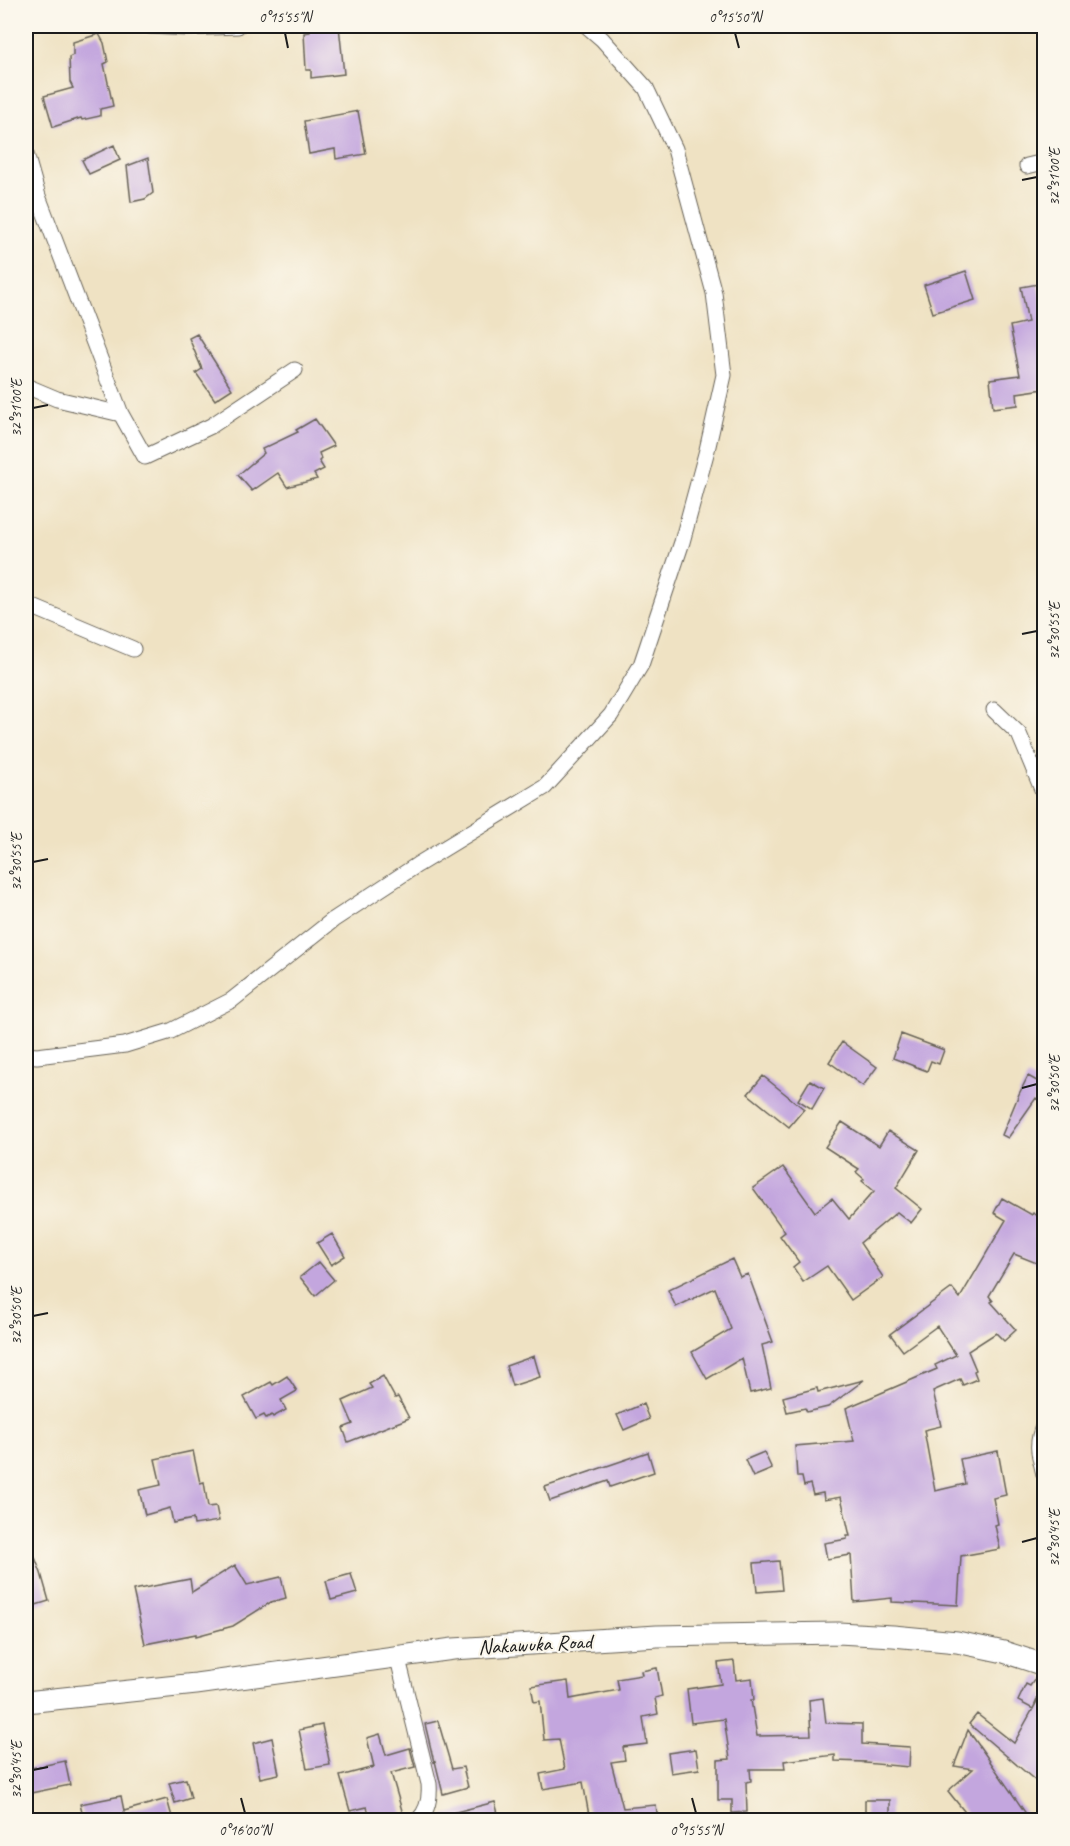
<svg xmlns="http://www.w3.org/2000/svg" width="1070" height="1846" viewBox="0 0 1070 1846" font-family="Caveat,sans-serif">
  <rect width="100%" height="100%" fill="#fbf7ec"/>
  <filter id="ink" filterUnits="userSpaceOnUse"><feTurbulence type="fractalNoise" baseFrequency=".0167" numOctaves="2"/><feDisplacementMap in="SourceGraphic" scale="12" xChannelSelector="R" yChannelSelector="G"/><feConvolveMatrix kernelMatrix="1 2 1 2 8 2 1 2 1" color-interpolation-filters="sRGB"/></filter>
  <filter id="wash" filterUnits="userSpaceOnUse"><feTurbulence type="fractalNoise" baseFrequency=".008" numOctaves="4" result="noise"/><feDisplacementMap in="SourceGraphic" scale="24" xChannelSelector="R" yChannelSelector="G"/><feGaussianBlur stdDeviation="1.35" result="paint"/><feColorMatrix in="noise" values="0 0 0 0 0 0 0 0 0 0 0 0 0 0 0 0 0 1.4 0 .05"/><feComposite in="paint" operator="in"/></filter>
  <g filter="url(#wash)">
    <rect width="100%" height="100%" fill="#efe2c3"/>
    <g id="blocks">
      <path fill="#c3a6de" d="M 308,26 L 339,26 L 344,74 L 311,78 L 311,70 L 306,70 L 304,33 L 310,32 Z
        M 99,34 L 104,43 L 108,62 L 104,64 L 113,106 L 100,109 L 100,116 L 82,120 L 81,118 L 53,127 L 44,96 L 73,88 L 70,82 L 69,57 L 73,55 L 73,42 Z
        M 358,111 L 366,154 L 336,159 L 335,149 L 309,154 L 304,121 Z
        M 114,145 L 120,160 L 89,174 L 82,160 Z
        M 148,158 L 153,193 L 145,199 L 131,202 L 127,166 Z
        M 966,271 L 975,300 L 933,313 L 924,285 Z
        M 1038,284 L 1044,316 L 1044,389 L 1017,393 L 1018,405 L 993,408 L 990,379 L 1020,375 L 1010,326 L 1028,322 L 1021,287 Z
        M 197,334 L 232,389 L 215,400 L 196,373 L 202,369 L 189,338 Z
        M 315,419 L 334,446 L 319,453 L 321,459 L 319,461 L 324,469 L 314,474 L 317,479 L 287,487 L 278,473 L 252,491 L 238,475 L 264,453 L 262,449 L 298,432 L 296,430 Z
        M 901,1034 L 944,1050 L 939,1064 L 931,1061 L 927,1071 L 893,1058 Z
        M 842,1042 L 877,1067 L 863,1086 L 829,1062 Z
        M 763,1076 L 804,1109 L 789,1127 L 748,1094 Z
        M 1028,1076 L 1044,1085 L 1044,1103 L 1036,1098 L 1008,1138 L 1002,1135 L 1019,1094 Z
        M 810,1080 L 824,1088 L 812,1109 L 798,1100 Z
        M 842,1122 L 879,1146 L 888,1131 L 919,1150 L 896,1188 L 922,1209 L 911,1223 L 897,1212 L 860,1243 L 883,1277 L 851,1300 L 827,1266 L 803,1282 L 793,1267 L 799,1262 L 780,1236 L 785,1232 L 753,1188 L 783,1167 L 815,1212 L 832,1198 L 849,1219 L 874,1191 L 862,1181 L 864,1179 L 856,1172 L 859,1169 L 825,1147 Z
        M 1002,1198 L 1032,1215 L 1033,1213 L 1044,1219 L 1044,1266 L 1014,1254 L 989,1296 L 993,1301 L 991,1302 L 1016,1330 L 1004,1341 L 996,1333 L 968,1351 L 976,1370 L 974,1371 L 977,1379 L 963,1385 L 960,1379 L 933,1391 L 941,1426 L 924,1430 L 935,1491 L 965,1484 L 960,1459 L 998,1451 L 1006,1495 L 993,1498 L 998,1524 L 995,1525 L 1000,1549 L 961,1556 L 958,1605 L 892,1602 L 892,1598 L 854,1602 L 851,1555 L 827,1559 L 824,1543 L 847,1539 L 847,1536 L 850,1536 L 841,1497 L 824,1500 L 823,1493 L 813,1495 L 810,1484 L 804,1486 L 802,1477 L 797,1477 L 795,1446 L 854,1441 L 846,1408 L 937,1369 L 935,1365 L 956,1355 L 937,1326 L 903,1351 L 890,1334 L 952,1288 L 960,1298 L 1006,1220 L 994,1213 Z
        M 332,1234 L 345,1256 L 331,1265 L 317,1243 Z
        M 732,1259 L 740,1277 L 748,1274 L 773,1342 L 762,1345 L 771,1388 L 750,1393 L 742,1358 L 707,1379 L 692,1352 L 731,1329 L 715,1288 L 676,1307 L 668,1290 Z
        M 319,1262 L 334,1280 L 315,1296 L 300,1277 Z
        M 534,1356 L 540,1377 L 512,1386 L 506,1366 Z
        M 287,1376 L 297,1391 L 281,1400 L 286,1410 L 273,1417 L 272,1415 L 266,1418 L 264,1415 L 256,1419 L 244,1397 L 271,1382 L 273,1385 Z
        M 383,1376 L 395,1398 L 398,1397 L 409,1418 L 348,1442 L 343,1428 L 353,1424 L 343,1401 L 372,1388 L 369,1384 Z
        M 864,1380 L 828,1407 L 807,1412 L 805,1408 L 787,1412 L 783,1397 L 817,1388 L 818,1392 Z
        M 643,1404 L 649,1419 L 624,1430 L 617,1415 Z
        M 193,1451 L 200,1483 L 204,1482 L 208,1507 L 216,1506 L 219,1521 L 194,1525 L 193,1519 L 173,1523 L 170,1508 L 145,1515 L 139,1490 L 161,1485 L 155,1459 Z
        M 648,1452 L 654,1472 L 610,1487 L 608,1481 L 550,1501 L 545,1487 Z
        M 764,1452 L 772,1469 L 753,1477 L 745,1460 Z
        M 26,1537 L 27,1537 L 41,1573 L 49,1601 L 26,1608 Z
        M 779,1561 L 782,1590 L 757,1592 L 754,1563 Z
        M 235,1565 L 247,1585 L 281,1577 L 286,1598 L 271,1602 L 233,1626 L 196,1636 L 196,1634 L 145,1644 L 133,1590 L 190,1579 L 192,1592 Z
        M 351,1574 L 357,1593 L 331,1600 L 326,1581 Z
        M 734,1661 L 736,1680 L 752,1678 L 754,1700 L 751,1700 L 757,1736 L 811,1735 L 809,1700 L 823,1698 L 826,1723 L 862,1724 L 862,1744 L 910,1747 L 909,1767 L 864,1763 L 865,1762 L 835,1761 L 835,1755 L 784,1761 L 785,1769 L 750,1769 L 751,1781 L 746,1782 L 747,1812 L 732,1813 L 732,1800 L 718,1800 L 718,1760 L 730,1759 L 724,1719 L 691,1723 L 687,1689 L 721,1684 L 718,1663 Z
        M 657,1668 L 662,1696 L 655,1698 L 658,1714 L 643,1717 L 647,1744 L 623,1747 L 625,1760 L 611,1762 L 623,1808 L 656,1805 L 658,1821 L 590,1821 L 583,1782 L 543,1789 L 540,1774 L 565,1769 L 559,1739 L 544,1740 L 540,1701 L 534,1702 L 531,1686 L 568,1681 L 570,1699 L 619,1690 L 617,1679 L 642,1675 L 641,1671 Z
        M 1037,1676 L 1044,1677 L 1044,1683 L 1033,1709 L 1018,1701 L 1026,1684 L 1030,1686 Z
        M 1044,1689 L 1044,1788 L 969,1724 L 977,1714 L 1014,1743 Z
        M 438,1721 L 452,1769 L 463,1767 L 468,1787 L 443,1794 L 435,1761 L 434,1762 L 425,1724 Z
        M 322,1725 L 330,1765 L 307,1769 L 299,1730 Z
        M 968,1730 L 987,1757 L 1031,1821 L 972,1821 L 948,1791 L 973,1769 L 954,1766 Z
        M 380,1734 L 386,1755 L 410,1748 L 415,1767 L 391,1773 L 405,1821 L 389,1821 L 387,1816 L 371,1821 L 367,1807 L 350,1811 L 340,1776 L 374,1767 L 367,1738 Z
        M 272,1738 L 279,1774 L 260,1778 L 253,1743 Z
        M 696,1749 L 699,1769 L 671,1773 L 668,1753 Z
        M 65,1761 L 70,1785 L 26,1794 L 26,1769 Z
        M 186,1779 L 191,1798 L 175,1803 L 169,1783 Z
        M 121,1796 L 124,1811 L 167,1799 L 172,1817 L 159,1821 L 84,1821 L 80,1804 Z
        M 865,1800 L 890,1800 L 890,1818 L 865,1818 Z
        M 495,1802 L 500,1821 L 445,1821 L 444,1815 Z"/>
    </g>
  </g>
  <g filter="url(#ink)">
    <use href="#blocks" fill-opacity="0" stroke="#666156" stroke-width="1.5"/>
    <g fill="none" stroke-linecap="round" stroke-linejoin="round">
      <defs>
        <path id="minor" d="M 150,26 L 185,28 L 238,26
          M 26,154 L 38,196 L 121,414 L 145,457 L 211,426 L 295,370
          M 1027,166 L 1044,162
          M 26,386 L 57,399 L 121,414
          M 26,604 L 133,649
          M 994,710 L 1019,734 L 1044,794
          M 26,1055 L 37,1056 L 125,1045 L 171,1031 L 232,1000 L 333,920 L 417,865 L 545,787 L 611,715 L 641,665 L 682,542 L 707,450 L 724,375 L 714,293 L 675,149 L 646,88 L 602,39 L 587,26
          M 1044,1425 C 1035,1444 1039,1454 1044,1474
          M 397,1655 L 429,1784 C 430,1797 428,1811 418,1820"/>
        <path id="secondary" d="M 26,1702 L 196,1684 L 453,1649 L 657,1636 L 838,1633 L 893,1636 L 957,1642 L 1004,1652 L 1044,1665"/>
      </defs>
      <use href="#minor" stroke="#666156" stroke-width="17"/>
      <use href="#secondary" stroke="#666156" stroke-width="23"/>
      <use href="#minor" stroke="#fff" stroke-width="15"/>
      <use href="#secondary" stroke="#fff" stroke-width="21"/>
    </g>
  </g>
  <path fill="none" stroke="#1c1c1c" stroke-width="2" d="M 285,33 L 288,48M 735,33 L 739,48M 1022,180 L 1037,177M 33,408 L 48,405M 1022,634 L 1037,631M 33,862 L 48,859M 1022,1088 L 1037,1084M 33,1316 L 48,1313M 1022,1542 L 1037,1538M 33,1770 L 48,1767M 241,1798 L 245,1813M 692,1798 L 696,1813"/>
  <g text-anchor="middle" stroke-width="4.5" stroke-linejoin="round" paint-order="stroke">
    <g font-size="21" fill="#1c1c1c" stroke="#fbf7ec">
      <text transform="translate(535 1644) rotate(-3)" y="7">Nakawuka Road</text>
    </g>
  </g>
  <rect width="1070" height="1846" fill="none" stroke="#fbf7ec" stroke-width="66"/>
  <rect x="33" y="33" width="1004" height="1780" fill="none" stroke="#1c1c1c" stroke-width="2"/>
  <g font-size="15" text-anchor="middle" fill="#1c1c1c">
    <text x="285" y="22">0°15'55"N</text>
    <text x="735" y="22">0°15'50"N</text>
    <text transform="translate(1054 177) rotate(-90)" y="5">32°31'00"E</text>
    <text transform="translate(16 408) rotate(-90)" y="5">32°31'00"E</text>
    <text transform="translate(1054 631) rotate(-90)" y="5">32°30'55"E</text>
    <text transform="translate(16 862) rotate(-90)" y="5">32°30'55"E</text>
    <text transform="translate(1054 1084) rotate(-90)" y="5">32°30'50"E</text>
    <text transform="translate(16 1316) rotate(-90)" y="5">32°30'50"E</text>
    <text transform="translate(1054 1538) rotate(-90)" y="5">32°30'45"E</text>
    <text transform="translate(16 1770) rotate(-90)" y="5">32°30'45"E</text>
    <text x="245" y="1835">0°16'00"N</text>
    <text x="696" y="1835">0°15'55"N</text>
  </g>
</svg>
